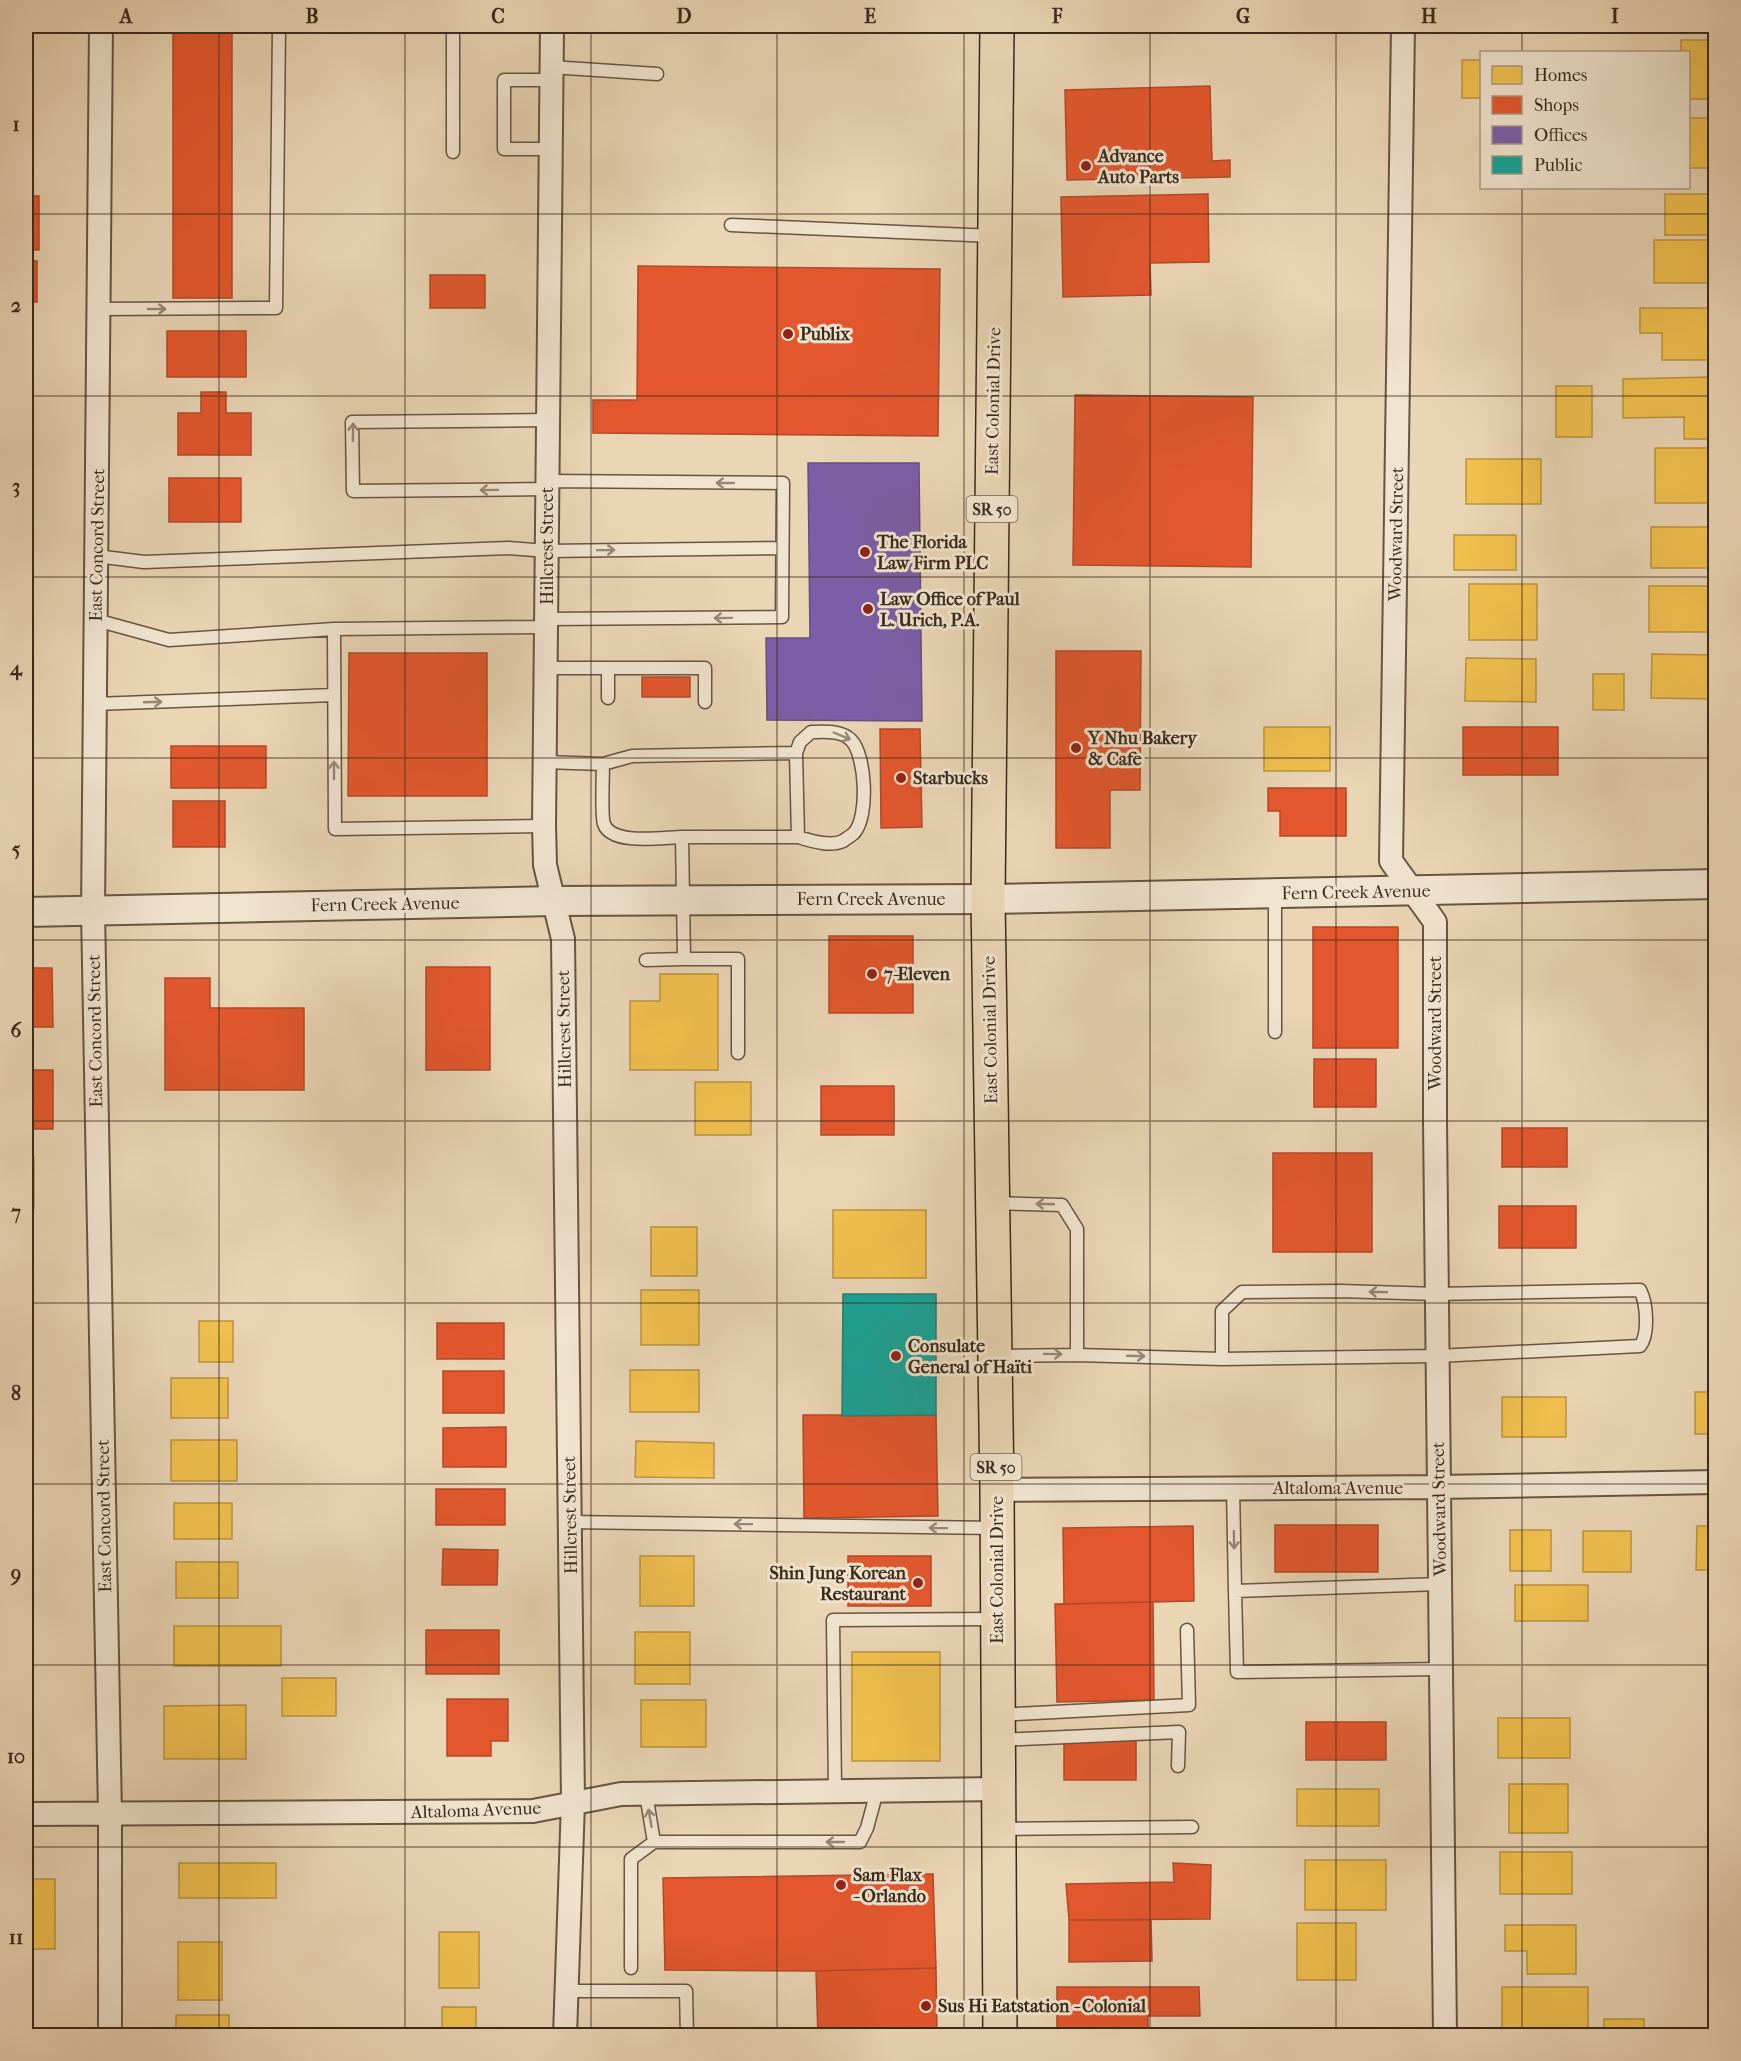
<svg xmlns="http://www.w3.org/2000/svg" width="1741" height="2061" viewBox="0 0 1741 2061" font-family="'IM FELL French Canon',serif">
  <rect width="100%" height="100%" fill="#ead5b5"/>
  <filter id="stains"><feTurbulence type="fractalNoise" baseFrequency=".00333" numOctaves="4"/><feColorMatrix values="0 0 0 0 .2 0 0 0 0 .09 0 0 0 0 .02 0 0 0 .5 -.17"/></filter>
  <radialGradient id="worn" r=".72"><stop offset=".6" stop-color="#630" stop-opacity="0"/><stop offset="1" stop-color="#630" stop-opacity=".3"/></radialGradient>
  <path fill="#f2c14e" stroke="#bb943f" stroke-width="1.5" d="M 1634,26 L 1716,26 L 1716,31 L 1634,31 Z
    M 1681,40 L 1716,40 L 1716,99 L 1688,99 L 1688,52 L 1681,52 Z
    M 1462,60 L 1482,60 L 1482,98 L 1462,98 Z
    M 1688,118 L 1716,118 L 1716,168 L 1688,168 Z
    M 1665,194 L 1716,194 L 1716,235 L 1665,235 Z
    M 1654,240 L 1716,240 L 1716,283 L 1654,283 Z
    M 1640,308 L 1716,308 L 1716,360 L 1662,360 L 1662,333 L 1640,333 Z
    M 1709,377 L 1709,399 L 1716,399 L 1716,439 L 1684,439 L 1684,417 L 1623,418 L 1623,379 Z
    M 1556,386 L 1592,386 L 1592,437 L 1556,437 Z
    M 1655,448 L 1716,448 L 1716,503 L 1655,503 Z
    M 1466,459 L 1541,459 L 1541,504 L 1466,504 Z
    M 1651,527 L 1716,527 L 1716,568 L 1651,568 Z
    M 1454,535 L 1516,535 L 1516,570 L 1454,570 Z
    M 1469,584 L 1537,584 L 1537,640 L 1469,640 Z
    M 1649,586 L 1716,586 L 1716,632 L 1649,632 Z
    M 1652,654 L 1716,655 L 1716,699 L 1651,698 Z
    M 1466,658 L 1536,659 L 1536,702 L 1465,701 Z
    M 1593,674 L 1624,674 L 1624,710 L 1593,710 Z
    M 1264,727 L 1330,727 L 1330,771 L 1264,771 Z
    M 660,974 L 718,974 L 718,1070 L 630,1070 L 630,1001 L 660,1001 Z
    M 695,1082 L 751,1082 L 751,1135 L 695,1135 Z
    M 26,1157 L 34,1157 L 34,1209 L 26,1209 Z
    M 833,1210 L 926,1210 L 926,1278 L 833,1278 Z
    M 651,1227 L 697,1227 L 697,1276 L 651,1276 Z
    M 26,1231 L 27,1231 L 27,1284 L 26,1284 Z
    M 641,1290 L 699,1290 L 699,1345 L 641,1345 Z
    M 199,1321 L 233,1321 L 233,1362 L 199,1362 Z
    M 630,1370 L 699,1370 L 699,1412 L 630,1412 Z
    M 26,1375 L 32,1375 L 32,1418 L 26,1418 Z
    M 171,1378 L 228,1378 L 228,1418 L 171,1418 Z
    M 1695,1392 L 1716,1392 L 1716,1434 L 1695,1434 Z
    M 1502,1397 L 1566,1397 L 1566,1437 L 1502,1437 Z
    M 171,1440 L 237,1440 L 237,1481 L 171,1481 Z
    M 636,1441 L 714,1443 L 714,1478 L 635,1477 Z
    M 174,1503 L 232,1503 L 232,1539 L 174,1539 Z
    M 1697,1526 L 1716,1526 L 1716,1570 L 1696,1570 Z
    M 1510,1530 L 1551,1530 L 1551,1571 L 1510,1571 Z
    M 1583,1531 L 1631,1531 L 1631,1572 L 1583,1572 Z
    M 640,1556 L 694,1556 L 694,1606 L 640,1606 Z
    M 176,1562 L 238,1562 L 238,1598 L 176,1598 Z
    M 1515,1585 L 1588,1585 L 1588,1621 L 1515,1621 Z
    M 174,1626 L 281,1626 L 281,1666 L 174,1666 Z
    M 635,1632 L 690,1632 L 690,1684 L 635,1684 Z
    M 852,1652 L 940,1652 L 940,1761 L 852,1761 Z
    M 282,1678 L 336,1678 L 336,1716 L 282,1716 Z
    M 26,1699 L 28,1699 L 27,1741 L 26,1741 Z
    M 641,1700 L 706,1700 L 706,1747 L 641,1747 Z
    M 246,1705 L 246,1759 L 164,1759 L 164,1706 Z
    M 1498,1718 L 1570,1718 L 1570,1758 L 1498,1758 Z
    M 1708,1781 L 1716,1781 L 1716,1814 L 1708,1814 Z
    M 1509,1784 L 1568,1784 L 1568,1833 L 1509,1833 Z
    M 1297,1789 L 1379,1789 L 1379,1826 L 1297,1826 Z
    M 1711,1849 L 1716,1849 L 1716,1908 L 1711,1908 Z
    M 1500,1852 L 1572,1852 L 1572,1894 L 1500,1894 Z
    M 1305,1860 L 1386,1860 L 1386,1910 L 1305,1910 Z
    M 179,1863 L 276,1863 L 276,1898 L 179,1898 Z
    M 26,1879 L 55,1879 L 55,1949 L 26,1949 Z
    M 1297,1923 L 1356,1923 L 1356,1980 L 1297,1980 Z
    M 1505,1925 L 1576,1925 L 1576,1974 L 1527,1974 L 1527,1951 L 1505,1951 Z
    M 439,1932 L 479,1932 L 479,1988 L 439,1988 Z
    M 178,1942 L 222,1942 L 222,2000 L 178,2000 Z
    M 1502,1987 L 1588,1987 L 1588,2029 L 1502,2029 Z
    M 442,2007 L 476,2007 L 476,2036 L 442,2036 Z
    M 176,2015 L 229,2015 L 229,2036 L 176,2036 Z
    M 1604,2019 L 1644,2019 L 1644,2036 L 1604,2036 Z"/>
  <path fill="#e4572e" stroke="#b14a29" stroke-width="1.5" d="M 173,26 L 232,26 L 232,298 L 173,298 Z
    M 1210,86 L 1212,161 L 1230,160 L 1230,177 L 1067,180 L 1065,90 Z
    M 26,136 L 30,136 L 30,175 L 26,175 Z
    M 1208,194 L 1209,262 L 1150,263 L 1151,295 L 1063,297 L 1061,197 Z
    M 26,196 L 39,196 L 39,250 L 26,250 Z
    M 26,261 L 37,261 L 37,302 L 26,302 Z
    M 638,266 L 940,269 L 938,436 L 593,433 L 593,400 L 637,400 Z
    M 430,275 L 485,275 L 485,308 L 430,308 Z
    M 167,331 L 246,331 L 246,377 L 167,377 Z
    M 201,392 L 226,392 L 226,413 L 251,413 L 251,455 L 178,455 L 178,413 L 201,413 Z
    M 26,393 L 27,393 L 27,436 L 26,436 Z
    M 1075,395 L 1253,397 L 1251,567 L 1073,565 Z
    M 169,478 L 241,478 L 241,522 L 169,522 Z
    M 1056,651 L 1141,651 L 1140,790 L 1110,790 L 1110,848 L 1056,848 Z
    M 349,653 L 487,653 L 487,796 L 348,796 Z
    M 26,668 L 30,668 L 30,708 L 26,708 Z
    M 642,677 L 690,677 L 690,697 L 642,697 Z
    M 1463,727 L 1558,727 L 1558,775 L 1463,775 Z
    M 880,729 L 920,729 L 922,827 L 881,828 Z
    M 171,746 L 266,746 L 266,788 L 171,788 Z
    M 26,747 L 31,747 L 31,783 L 26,783 Z
    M 1268,788 L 1346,788 L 1346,836 L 1280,836 L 1280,811 L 1268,811 Z
    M 173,801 L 225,801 L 225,847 L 173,847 Z
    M 1313,927 L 1398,927 L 1398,1048 L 1313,1048 Z
    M 829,936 L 913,936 L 913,1013 L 829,1013 Z
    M 426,967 L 490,967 L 490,1070 L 426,1070 Z
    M 26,968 L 52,968 L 53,1027 L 26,1027 Z
    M 165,978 L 210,978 L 210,1008 L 304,1008 L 304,1090 L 165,1090 Z
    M 1314,1059 L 1376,1059 L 1376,1107 L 1314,1107 Z
    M 26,1070 L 53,1070 L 53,1129 L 26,1129 Z
    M 821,1086 L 894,1086 L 894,1135 L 821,1135 Z
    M 1502,1128 L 1567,1128 L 1567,1167 L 1502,1167 Z
    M 1273,1153 L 1372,1153 L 1372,1252 L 1273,1252 Z
    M 1499,1206 L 1576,1206 L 1576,1248 L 1499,1248 Z
    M 437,1323 L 504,1323 L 504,1359 L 437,1359 Z
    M 443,1371 L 504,1371 L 504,1413 L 443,1413 Z
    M 803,1415 L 936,1415 L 938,1516 L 804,1518 Z
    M 506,1427 L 506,1467 L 443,1467 L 443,1428 Z
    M 436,1489 L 505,1489 L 505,1525 L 436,1525 Z
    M 1275,1525 L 1378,1525 L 1378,1572 L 1275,1572 Z
    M 1193,1526 L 1194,1601 L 1064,1604 L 1063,1528 Z
    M 443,1549 L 498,1550 L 497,1585 L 442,1585 Z
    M 848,1556 L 931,1556 L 931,1606 L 848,1606 Z
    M 1153,1602 L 1154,1700 L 1057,1702 L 1055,1604 Z
    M 426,1630 L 499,1630 L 499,1674 L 426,1674 Z
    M 447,1699 L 508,1699 L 508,1741 L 491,1741 L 491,1756 L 447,1756 Z
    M 1306,1722 L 1386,1722 L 1386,1760 L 1306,1760 Z
    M 1064,1738 L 1136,1738 L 1136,1780 L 1064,1780 Z
    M 1173,1863 L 1211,1865 L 1210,1919 L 1069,1920 L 1066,1884 L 1174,1882 Z
    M 933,1874 L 936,1968 L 816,1971 L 665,1970 L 663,1878 Z
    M 1069,1920 L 1151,1920 L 1152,1961 L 1069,1962 Z
    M 936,1968 L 937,2036 L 818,2036 L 816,1971 Z
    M 1057,1987 L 1199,1987 L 1200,2016 L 1148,2016 L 1148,2036 L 1057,2036 Z"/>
  <path fill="#7b5ea7" stroke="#684e7d" stroke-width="1.5" d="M 808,463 L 919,463 L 922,721 L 767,720 L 766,638 L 810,638 Z"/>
  <path fill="#17a398" stroke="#227f73" stroke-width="1.5" d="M 843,1294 L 936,1294 L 936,1415 L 842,1416 Z"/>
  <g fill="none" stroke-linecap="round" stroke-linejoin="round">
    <defs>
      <path id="service" d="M 551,67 L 657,74
        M 550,149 L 504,149 L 504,80 L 551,80
        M 453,152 L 453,26 L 458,26
        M 731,225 L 994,236
        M 99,309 L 276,308 L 279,26
        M 548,489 L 353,491 L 352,422 L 548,420
        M 96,556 L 144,562 L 508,548 L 547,551 L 782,548
        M 547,619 L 782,617 L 783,483 L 548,481
        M 96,620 L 169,640 L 334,629 L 547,627
        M 334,629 L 335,829 L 544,826
        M 546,668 L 705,668 L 705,702
        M 608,668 L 608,698
        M 95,704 L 334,695
        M 796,753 L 800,742 L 811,732 C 824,732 841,730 851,740 C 866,755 869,817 854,833 C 852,835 846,839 843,841 C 830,847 812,841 798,837
        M 545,762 L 603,764 C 603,775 601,816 604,824 C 612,846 664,837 682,837 L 684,959 L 738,959 L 738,1053
        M 603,764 L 632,756 L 796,753 L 798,837 L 682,837
        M 1275,893 L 1275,1032
        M 646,960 L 684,959
        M 994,1203 L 1062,1205 L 1077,1229 L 1077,1355 L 996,1356
        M 1077,1355 L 1222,1359 L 1437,1356 L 1640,1346 C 1649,1335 1647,1303 1640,1290 L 1437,1294 L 1340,1291 L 1242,1292 L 1222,1311 L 1222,1359
        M 1233,1488 L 1235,1591
        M 570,1522 L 995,1528
        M 1440,1584 L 1235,1591 L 1237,1672 L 1441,1669
        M 998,1715 L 1189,1705 L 1187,1630
        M 998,1740 L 1179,1732 L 1178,1766
        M 835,1791 L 833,1620 L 997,1619
        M 646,1794 L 654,1842
        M 999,1829 L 1192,1827
        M 631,1968 L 631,1859 L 654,1842 L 860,1842 L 867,1828 L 877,1791
        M 567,1991 L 686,1991 L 687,2036"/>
      <path id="minor" d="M 101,26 L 93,911 L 110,1815 L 110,2036
        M 552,26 L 544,826 L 545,865 L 563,939 L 573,1802 L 565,2036
        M 1403,26 L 1391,861 L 1435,922 L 1435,1122 L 1445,2036
        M 997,1490 L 1438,1487 L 1716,1482
        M 26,1814 L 533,1811 L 621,1794 L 998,1789"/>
      <path id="tertiary" d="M 26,912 L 554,901 L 988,899 L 1716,884"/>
      <path id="trunk" d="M 997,26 L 988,899 L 997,1490 L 1000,2036"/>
    </defs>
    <use href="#service" stroke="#665542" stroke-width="15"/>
    <use href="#minor" stroke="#665542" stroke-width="26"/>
    <use href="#tertiary" stroke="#665542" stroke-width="32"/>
    <use href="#trunk" stroke="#3a2a1c" stroke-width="36"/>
    <use href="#service" stroke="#f1e4cf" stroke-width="12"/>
    <use href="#minor" stroke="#f1e4cf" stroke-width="22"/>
    <use href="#tertiary" stroke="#f1e4cf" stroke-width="28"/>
    <use href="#trunk" stroke="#ead5b5" stroke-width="33"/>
  </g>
  <defs><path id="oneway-shaft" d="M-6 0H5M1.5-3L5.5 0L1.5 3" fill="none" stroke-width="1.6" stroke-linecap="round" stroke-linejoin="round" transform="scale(1.5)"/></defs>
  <g stroke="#968776">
    <use href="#oneway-shaft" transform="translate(157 309)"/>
    <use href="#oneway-shaft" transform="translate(353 432) rotate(-89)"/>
    <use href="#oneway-shaft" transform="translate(725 483) rotate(-180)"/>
    <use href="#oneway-shaft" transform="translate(489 490) rotate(179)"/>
    <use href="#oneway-shaft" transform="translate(606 550) rotate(-1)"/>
    <use href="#oneway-shaft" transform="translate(723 618) rotate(179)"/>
    <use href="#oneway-shaft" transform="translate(153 702) rotate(-2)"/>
    <use href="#oneway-shaft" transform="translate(842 736) rotate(23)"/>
    <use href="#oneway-shaft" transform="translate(334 770) rotate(-90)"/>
    <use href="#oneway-shaft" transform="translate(1045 1204) rotate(-178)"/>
    <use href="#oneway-shaft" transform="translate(1378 1292) rotate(-178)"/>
    <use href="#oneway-shaft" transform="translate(1053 1354) rotate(1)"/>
    <use href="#oneway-shaft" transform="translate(1136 1356) rotate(2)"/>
    <use href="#oneway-shaft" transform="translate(743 1524) rotate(-179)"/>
    <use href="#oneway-shaft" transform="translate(938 1528) rotate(-179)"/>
    <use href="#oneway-shaft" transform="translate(1234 1540) rotate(89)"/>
    <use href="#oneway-shaft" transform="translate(650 1818) rotate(-100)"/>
    <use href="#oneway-shaft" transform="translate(835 1842) rotate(180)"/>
  </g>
  <path fill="none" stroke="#3a2a1c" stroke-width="1.5" stroke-opacity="0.55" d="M 219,26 L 219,2036M 405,26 L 405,2036M 591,26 L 591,2036M 777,26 L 777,2036M 964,26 L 964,2036M 1150,26 L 1150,2036M 1336,26 L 1336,2036M 1522,26 L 1522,52M 1522,188 L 1522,2036M 26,214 L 1716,214M 26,396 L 1716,396M 26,577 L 1716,577M 26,758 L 1716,758M 26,940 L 1716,940M 26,1121 L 1716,1121M 26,1303 L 1716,1303M 26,1484 L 1716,1484M 26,1665 L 1716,1665M 26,1847 L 1716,1847"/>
  <g fill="#8f2418" stroke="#f1e4cf" stroke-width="2">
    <circle cx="1086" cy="166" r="6"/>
    <circle cx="788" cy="334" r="6"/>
    <circle cx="865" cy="552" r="6"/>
    <circle cx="868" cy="609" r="6"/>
    <circle cx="1076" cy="748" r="6"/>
    <circle cx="901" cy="778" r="6"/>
    <circle cx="872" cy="974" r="6"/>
    <circle cx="896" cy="1356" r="6"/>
    <circle cx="918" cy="1583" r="6"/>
    <circle cx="841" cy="1885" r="6"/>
    <circle cx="926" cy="2006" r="6"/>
  </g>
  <g text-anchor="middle" stroke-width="6" stroke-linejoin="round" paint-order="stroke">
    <g fill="#f1e4cf" stroke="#716252" stroke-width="1.5">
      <rect x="966.5" y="496" width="51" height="26" rx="4.5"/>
      <rect x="970.5" y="1454" width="51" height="26" rx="4.5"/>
    </g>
    <g font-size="16" font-weight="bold" fill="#3a2a1c">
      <text x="992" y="515">SR 50</text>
      <text x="996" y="1473">SR 50</text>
    </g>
    <g font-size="18" font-weight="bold" fill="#3a2a1c" stroke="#f1e4cf" text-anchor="start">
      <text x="1098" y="162">Advance<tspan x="1098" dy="21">Auto Parts</tspan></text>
      <text x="800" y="340">Publix</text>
      <text x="877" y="548">The Florida<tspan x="877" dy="21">Law Firm PLC</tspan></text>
      <text x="880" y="605">Law Office of Paul<tspan x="880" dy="21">L. Urich, P.A.</tspan></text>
      <text x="1088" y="744">Y Nhu Bakery<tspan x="1088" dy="21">&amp; Cafe</tspan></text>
      <text x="913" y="784">Starbucks</text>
      <text x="884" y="980">7-Eleven</text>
      <text x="908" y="1352">Consulate<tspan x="908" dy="21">General of Haïti</tspan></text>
      <text x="906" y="1579" text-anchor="end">Shin Jung Korean<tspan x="906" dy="21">Restaurant</tspan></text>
      <text x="853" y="1881">Sam Flax<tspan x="853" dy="21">- Orlando</tspan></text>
      <text x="938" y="2012">Sus Hi Eatstation - Colonial</text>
    </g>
    <g font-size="18" fill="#3a2a1c" stroke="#f1e4cf">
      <text transform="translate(993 401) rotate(-89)" y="6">East Colonial Drive</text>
      <text transform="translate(1396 534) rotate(-89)" y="6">Woodward Street</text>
      <text transform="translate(97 545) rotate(-89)" y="6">East Concord Street</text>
      <text transform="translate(547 546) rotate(-90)" y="6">Hillcrest Street</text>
      <text transform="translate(1356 892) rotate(-1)" y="6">Fern Creek Avenue</text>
      <text x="871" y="905">Fern Creek Avenue</text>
      <text transform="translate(385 904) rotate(-1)" y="6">Fern Creek Avenue</text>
      <text transform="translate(1435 1023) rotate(-90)" y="6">Woodward Street</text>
      <text transform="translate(564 1029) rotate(-91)" y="6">Hillcrest Street</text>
      <text transform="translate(990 1030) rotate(-91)" y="6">East Colonial Drive</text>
      <text transform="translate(95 1031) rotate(-91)" y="6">East Concord Street</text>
      <text x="1338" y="1494">Altaloma Avenue</text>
      <text transform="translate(1439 1509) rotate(-91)" y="6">Woodward Street</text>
      <text transform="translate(570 1515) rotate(-91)" y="6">Hillcrest Street</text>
      <text transform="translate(104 1516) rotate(-91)" y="6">East Concord Street</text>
      <text transform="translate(997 1570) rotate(-90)" y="6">East Colonial Drive</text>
      <text transform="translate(476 1810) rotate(-2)" y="6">Altaloma Avenue</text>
    </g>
  </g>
  <rect width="1741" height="2061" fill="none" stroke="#ead5b5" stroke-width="66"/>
  <rect x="1480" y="51" width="210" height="138" fill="#f1e4cf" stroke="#a89a87" stroke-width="1.5"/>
  <rect x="1492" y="66" width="30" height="18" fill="#f2c14e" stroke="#a89a87" stroke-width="1.5"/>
  <text x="1534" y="81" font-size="18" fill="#3a2a1c">Homes</text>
  <rect x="1492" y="96" width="30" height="18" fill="#e4572e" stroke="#a89a87" stroke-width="1.5"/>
  <text x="1534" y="111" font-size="18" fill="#3a2a1c">Shops</text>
  <rect x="1492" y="126" width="30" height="18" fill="#7b5ea7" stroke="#a89a87" stroke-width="1.5"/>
  <text x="1534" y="141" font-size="18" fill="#3a2a1c">Offices</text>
  <rect x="1492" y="156" width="30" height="18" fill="#17a398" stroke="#a89a87" stroke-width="1.5"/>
  <text x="1534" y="171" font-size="18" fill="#3a2a1c">Public</text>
  <rect x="33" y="33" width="1675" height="1995" fill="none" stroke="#3a2a1c" stroke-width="2"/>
  <g font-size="20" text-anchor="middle" font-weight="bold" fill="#3a2a1c">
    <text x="126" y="23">A</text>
    <text x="312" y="23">B</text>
    <text x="498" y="23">C</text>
    <text x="684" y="23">D</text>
    <text x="870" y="23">E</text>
    <text x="1057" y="23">F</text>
    <text x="1243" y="23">G</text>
    <text x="1429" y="23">H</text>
    <text x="1615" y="23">I</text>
    <text x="16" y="131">1</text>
    <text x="16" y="312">2</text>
    <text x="16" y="493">3</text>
    <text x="16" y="675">4</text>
    <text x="16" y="856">5</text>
    <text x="16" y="1037">6</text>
    <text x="16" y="1219">7</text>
    <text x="16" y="1400">8</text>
    <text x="16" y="1581">9</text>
    <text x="16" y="1763">10</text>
    <text x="16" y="1944">11</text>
  </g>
  <rect width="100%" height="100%" filter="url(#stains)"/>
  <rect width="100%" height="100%" fill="url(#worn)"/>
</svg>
